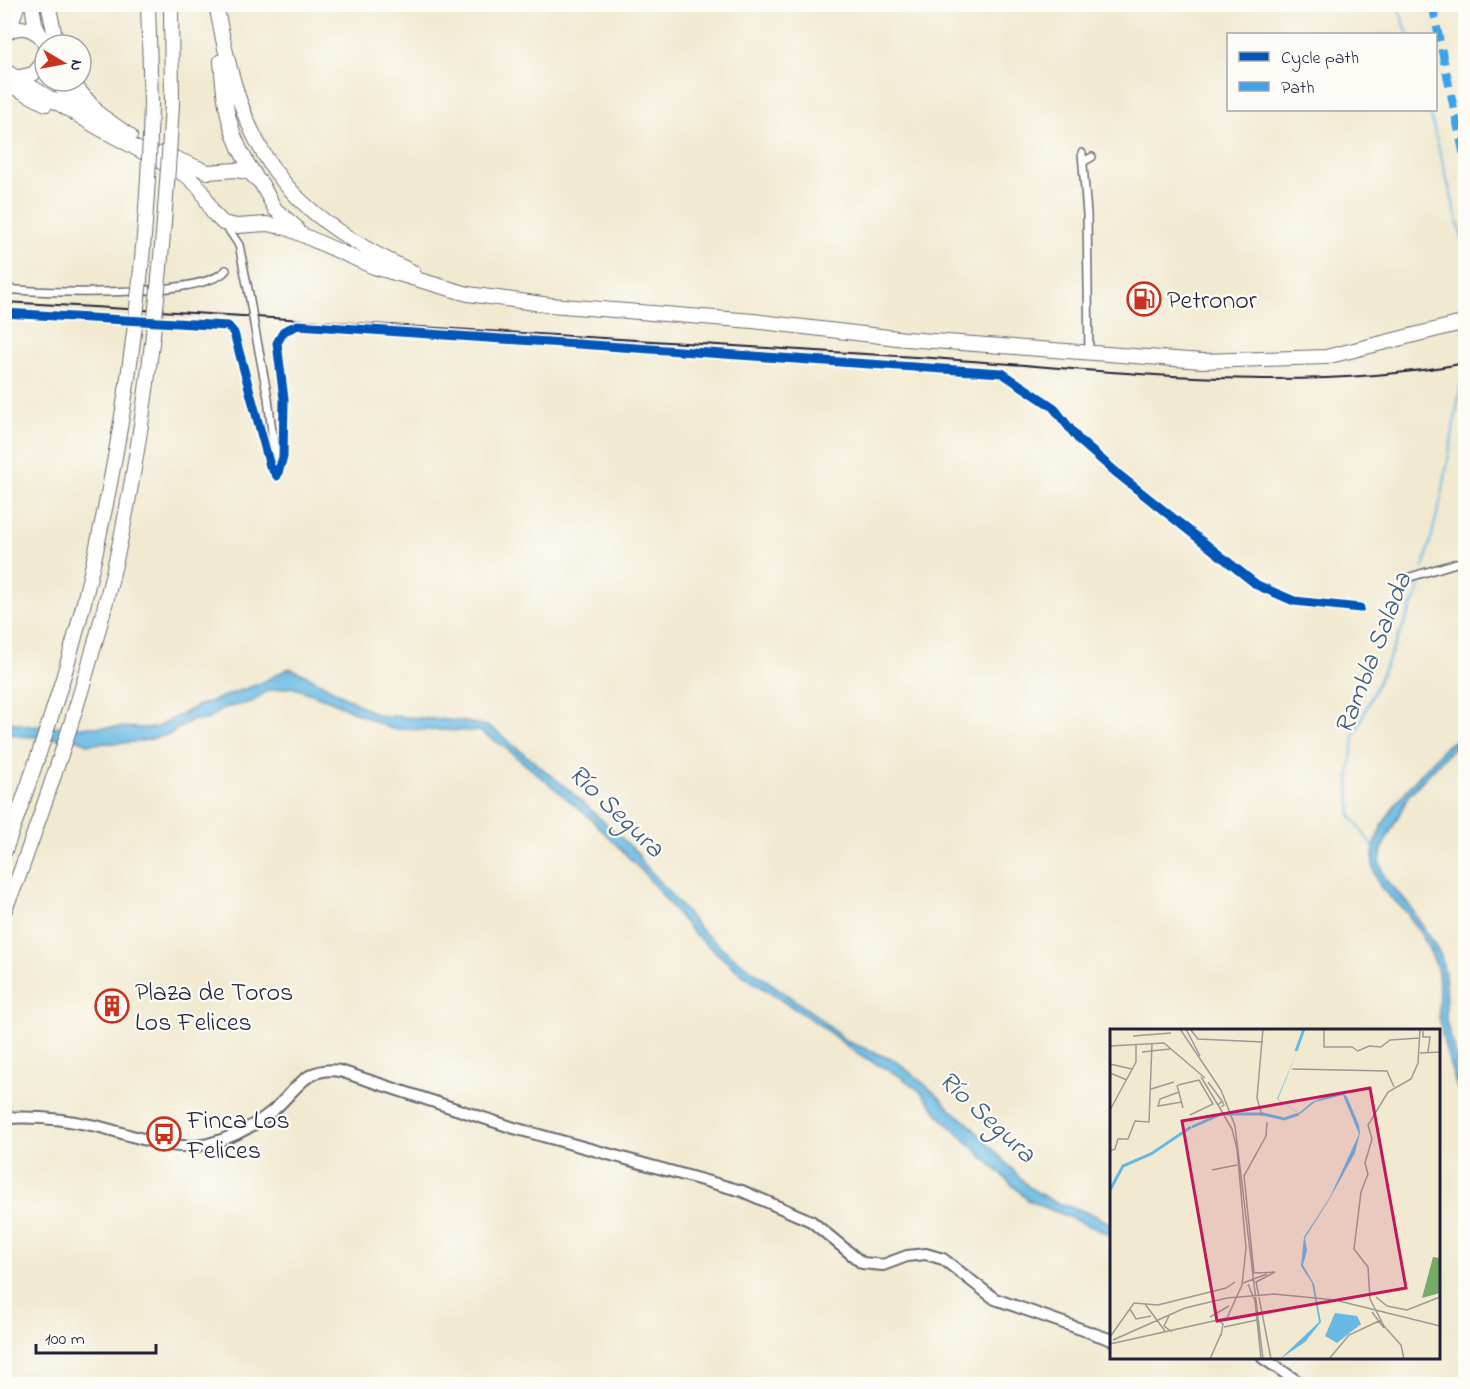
<svg xmlns="http://www.w3.org/2000/svg" width="1470" height="1389" viewBox="0 0 1470 1389" font-family="'Indie Flower',sans-serif">
  <rect width="100%" height="100%" fill="#fdfcf7"/>
  <filter id="ink" filterUnits="userSpaceOnUse"><feTurbulence type="fractalNoise" baseFrequency=".0167" numOctaves="2"/><feDisplacementMap in="SourceGraphic" scale="12" xChannelSelector="R" yChannelSelector="G"/><feConvolveMatrix kernelMatrix="1 2 1 2 8 2 1 2 1" color-interpolation-filters="sRGB"/></filter>
  <filter id="wash" filterUnits="userSpaceOnUse"><feTurbulence type="fractalNoise" baseFrequency=".008" numOctaves="4" result="noise"/><feDisplacementMap in="SourceGraphic" scale="24" xChannelSelector="R" yChannelSelector="G"/><feGaussianBlur stdDeviation="1.35" result="paint"/><feColorMatrix in="noise" values="0 0 0 0 0 0 0 0 0 0 0 0 0 0 0 0 0 1.4 0 .05"/><feComposite in="paint" operator="in"/></filter>
  <g filter="url(#wash)">
    <rect width="100%" height="100%" fill="#f1e9d0"/>
    <path fill="#67b9e3" stroke="#446e8f" stroke-width="1.5" d="M 289,668 L 306,675 L 377,715 L 461,721 L 487,726 L 493,729 L 568,789 L 639,854 L 639,858 L 703,932 L 731,955 L 817,1016 L 846,1041 L 896,1061 L 936,1094 L 949,1108 L 966,1121 L 1030,1188 L 1052,1201 L 1092,1214 L 1111,1224 L 1111,1235 L 1028,1200 L 939,1115 L 921,1092 L 898,1075 L 856,1053 L 817,1023 L 745,977 L 694,934 L 644,873 L 588,816 L 502,745 L 479,731 L 391,729 L 331,701 L 292,687 L 267,691 L 252,702 L 224,708 L 207,720 L 192,720 L 168,735 L 138,742 L 88,744 L 79,740 L 19,736 L 5,732 L 4,721 L 30,726 L 155,728 L 195,707 L 261,683 Z
      M 1465,733 L 1465,741 L 1449,752 L 1409,795 L 1382,848 L 1380,863 L 1385,879 L 1410,906 L 1441,956 L 1445,976 L 1446,1022 L 1465,1085 L 1465,1111 C 1455,1080 1443,1048 1439,1015 C 1437,998 1442,981 1436,965 C 1429,947 1419,929 1407,913 C 1400,904 1388,897 1381,887 C 1350,838 1416,782 1443,749 C 1449,743 1459,739 1465,733 Z"/>
    <g fill="none" stroke-linecap="round" stroke-linejoin="round">
      <path stroke="#67b9e3" stroke-width="2" d="M 1397,4 L 1408,34
        M 1429,110 L 1466,253
        M 1463,318 L 1466,304
        M 1464,327 L 1466,342
        M 1423,570 L 1442,495 L 1466,355
        M 1376,851 L 1351,816 L 1349,779 L 1354,736 L 1418,593 L 1422,576"/>
    </g>
  </g>
  <g filter="url(#ink)">
    <g fill="none" stroke-linecap="round" stroke-linejoin="round">
      <defs>
        <path id="street" d="M 1082,153 L 1087,214 L 1089,354
          M 1083,162 L 1092,157
          M 227,227 L 239,245 L 249,294
          M 4,289 C 44,293 203,298 226,270
          M 4,313 L 228,326 L 234,333 L 270,466 L 277,476 L 283,457 L 284,399 L 277,343 L 284,331 L 298,325 L 1002,373 L 1053,407 L 1079,440 L 1118,474 L 1257,585 L 1294,601 L 1360,608
          M 255,330 L 268,398 L 277,475
          M 1407,578 L 1466,560"/>
        <path id="secondary" d="M 4,1118 C 35,1116 66,1119 96,1126 C 131,1134 172,1153 208,1144 C 228,1139 250,1128 266,1116 C 294,1097 301,1065 340,1071 L 514,1128 L 742,1191 L 811,1221 L 862,1263 L 883,1265 L 907,1256 L 926,1254 L 943,1259 L 995,1299 L 1112,1340
          M 1263,1358 L 1301,1384"/>
        <path id="highway" d="M 32,4 L 35,24 L 45,45
          M 48,4 L 57,45
          M 148,4 L 151,104
          M 171,4 L 172,105
          M 217,9 C 243,151 280,211 413,272
          M 8,31 L 18,4
          M 4,35 C 16,25 30,26 41,37
          M 221,61 C 224,104 229,139 255,175
          M 4,70 L 97,127 L 187,176 L 201,189 L 213,213 L 223,223 L 237,226 L 267,224 L 287,228 L 374,267 L 468,294 L 550,305 L 753,321 L 906,339 L 1202,361 L 1326,357 L 1466,322
          M 20,77 L 33,74 L 45,61
          M 57,81 L 67,96 L 86,112
          M 71,81 L 99,114 L 130,136
          M 4,82 L 46,104
          M 163,153 L 208,172 L 236,170 L 250,173 L 261,183 L 275,209 L 296,227
          M 4,911 L 17,881"/>
      </defs>
      <use href="#street" stroke="#6a686f" stroke-width="10"/>
      <use href="#secondary" stroke="#6a686f" stroke-width="14"/>
      <use href="#highway" stroke="#6a686f" stroke-width="16"/>
      <use href="#street" stroke="#fff" stroke-width="7"/>
      <use href="#secondary" stroke="#fff" stroke-width="10"/>
      <use href="#highway" stroke="#fff" stroke-width="14"/>
      <path stroke="#22223b" stroke-width="2" d="M 4,302 C 308,319 612,338 915,357 C 1097,368 1284,397 1466,363"/>
      <defs>
        <path id="street-bridge" d="M 249,294 L 255,330"/>
        <path id="highway-bridge" d="M 4,853 C 34,771 63,687 84,602 C 124,440 147,271 151,104
          M 17,881 C 59,765 98,649 123,528 C 151,388 164,247 172,105"/>
      </defs>
      <use href="#street-bridge" stroke="#6a686f" stroke-width="10" stroke-linecap="butt"/>
      <use href="#highway-bridge" stroke="#6a686f" stroke-width="16" stroke-linecap="butt"/>
      <use href="#street-bridge" stroke="#fff" stroke-width="7"/>
      <use href="#highway-bridge" stroke="#fff" stroke-width="14"/>
      <path stroke="#3ea2ec" stroke-width="8" stroke-dasharray="15 8" stroke-linecap="butt" d="M 1432,4 L 1466,166"/>
      <defs>
        <path id="cycleway" d="M 4,313 L 228,326 L 234,333 L 270,466 L 277,476 L 283,457 L 284,399 L 277,343 L 284,331 L 298,325 L 1002,373 L 1053,407 L 1079,440 L 1118,474 L 1257,585 L 1294,601 L 1360,608"/>
      </defs>
      <use href="#cycleway" stroke="#fdfcf7" stroke-width="13"/>
      <use href="#cycleway" stroke="#0057b8" stroke-width="9"/>
    </g>
  </g>
  <defs>
    <symbol id="fuel-ring" viewBox="-11 -11 22 22"><circle r="9.5" fill="#fdfcf7" stroke="#c8321e" stroke-width="1.5"/><path d="M-5.5-6h7V0h2V4h1.3V-2.5L3-4.5l.8-.8L6-3V5H2.5V1h-1V6h-7ZM-4.2-4.7v3.2H.2V-4.7Z" fill="#c8321e"/></symbol>
    <symbol id="building-ring" viewBox="-11 -11 22 22"><circle r="9.5" fill="#fdfcf7" stroke="#c8321e" stroke-width="1.5"/><path d="M-4-6H4V6H1V3H-1V6H-4ZM-2.5-4.3h1.7v1.8h-1.7ZM.8-4.3h1.7v1.8H.8ZM-2.5-1h1.7V.8h-1.7ZM.8-1h1.7V.8H.8Z" fill="#c8321e"/></symbol>
    <symbol id="bus-ring" viewBox="-11 -11 22 22"><circle r="9.5" fill="#fdfcf7" stroke="#c8321e" stroke-width="1.5"/><path d="M-5-6H5V4H4V6H2V4H-2V6H-4V4H-5ZM-3.5-4V0h7V-4ZM-3.5 1.2v1.5H-2V1.2ZM2 1.2v1.5H3.5V1.2Z" fill="#c8321e"/></symbol>
  </defs>
  <g fill-rule="evenodd">
    <use href="#fuel-ring" x="1125" y="280" width="38" height="38"/>
    <use href="#building-ring" x="93" y="987" width="38" height="38"/>
    <use href="#bus-ring" x="145" y="1115" width="38" height="38"/>
  </g>
  <g text-anchor="middle" stroke-width="4.5" stroke-linejoin="round" paint-order="stroke">
    <g font-size="26" fill="#22223b" stroke="#fdfcf7" text-anchor="start">
      <text x="1167" y="308">Petronor</text>
      <text x="135" y="1000">Plaza de Toros<tspan x="135" dy="30">Los Felices</tspan></text>
      <text x="187" y="1128">Finca Los<tspan x="187" dy="30">Felices</tspan></text>
    </g>
    <g font-size="27" font-style="italic" fill="#3e5e7e" stroke="#fdfcf7">
      <text transform="translate(1372 653) rotate(-69)" y="9">Rambla Salada</text>
      <text transform="translate(617 810) rotate(44)" y="9">Río Segura</text>
      <text transform="translate(988 1116) rotate(43)" y="9">Río Segura</text>
    </g>
  </g>
  <g transform="translate(1110 1029)">
    <rect width="330" height="330" fill="#f1e9d0"/>
    <path d="M 323,228 L 330,229 L 330,264 L 312,269 Z" fill="#75ac68"/>
    <path d="M 188,20 L 168,70 L 189,84 L 202,73 L 223,65 L 225,64 L 234,65 L 237,68 L 249,96 L 250,104 L 245,124 L 219,171 L 195,209 L 197,221 L 193,236 L 204,255 L 211,293 L 195,313 L 170,330 L 209,293 L 202,254 L 191,237 L 194,208 L 220,168 L 249,105 L 233,66 L 205,73 L 190,85 L 167,70 ZM 225,284 L 247,287 L 251,295 L 227,314 L 215,307 Z" fill="#67b9e3"/>
    <path fill="none" stroke="#67b9e3" stroke-width="3" d="M 186,22 L 194,0M 116,85 L 153,85 L 174,90 L 189,85M 82,98 L 111,85M 0,161 L 13,137 L 41,125 L 81,98"/>
    <path fill="none" stroke="#9e9994" stroke-width="1.5" d="M 70,0 L 111,61 L 125,97 L 153,330M 76,0 L 90,27M 80,0 L 88,10 L 153,13M 214,0 L 214,18 L 242,18 L 248,22 L 259,17 L 271,18 L 280,11 L 310,9M 313,2 L 313,8 L 320,8 L 318,23M 23,7 L 61,4M 0,17 L 54,14 L 95,49M 32,23 L 60,20M 310,24 L 330,23M 0,35 L 22,40M 182,40 L 277,42 L 284,58M 0,44 L 17,51M 91,48 L 108,76M 98,53 L 112,72M 67,56 L 73,79M 68,56 L 89,51M 41,60 L 64,53M 69,63 L 50,70 L 48,77 L 72,73M 0,81 L 26,33 L 26,16M 80,86 L 103,75 L 89,51M 152,87 L 147,69 L 153,0M 157,93 L 156,107 L 134,147 L 144,244 L 165,243 L 146,253 L 161,330M 0,122 L 5,120 L 8,110 L 18,110 L 25,92 L 39,93 L 42,14M 102,141 L 127,136M 133,254 L 157,245M 138,255 L 145,272 L 151,330M 266,268 L 277,277 L 297,281 L 330,268M 35,275 L 55,302M 20,280 L 26,290 L 41,287M 262,283 L 274,299M 60,285 L 54,297 L 62,303M 100,288 L 119,277M 108,291 L 113,295 L 111,307M 114,298 L 147,291M 0,308 L 24,274 L 48,276 L 116,259 L 125,253M 3,311 L 75,279 L 117,269 L 164,265 L 225,271 L 330,297M 0,315 L 117,289 L 132,256 L 136,219 L 127,120 L 122,100 L 108,76 L 112,72 L 114,76 L 111,78M 100,330 L 111,305M 219,330 L 239,306 L 271,291M 294,330 L 291,316 L 274,297 L 260,270 L 258,238 L 244,220 L 251,163 L 258,145 L 255,134 L 262,110 L 258,96 L 278,63 L 301,50 L 308,34 L 310,0"/>
    <path fill="#c2185b" fill-opacity="0.15" stroke="#c2185b" stroke-width="3" d="M 260,59 L 296,259 L 107,292 L 72,92 Z"/>
    <rect width="330" height="330" fill="none" stroke="#22223b" stroke-width="3"/>
  </g>
  <rect width="1470" height="1389" fill="none" stroke="#fdfcf7" stroke-width="24"/>
  <rect x="1227" y="33" width="210" height="78" fill="#fdfcf7" stroke="#a5a5ac" stroke-width="1.5"/>
  <rect x="1239" y="52" width="30" height="9" fill="#0057b8" stroke="#a5a5ac" stroke-width="1.5"/>
  <text x="1281" y="63" font-size="18" fill="#22223b">Cycle path</text>
  <rect x="1239" y="82" width="30" height="9" fill="#3ea2ec" stroke="#a5a5ac" stroke-width="1.5"/>
  <text x="1281" y="93" font-size="18" fill="#22223b">Path</text>
  <g transform="translate(63 63) rotate(100)"><circle r="28" fill="#fdfcf7" stroke="#a5a5ac" stroke-width="1.5"/>
  <path d="M0-4.5L10 22L0 15L-10 22Z" fill="#c8321e"/>
  <text y="-9" font-size="16" font-weight="bold" text-anchor="middle" fill="#22223b">N</text>
  </g>
  <path d="M36 1344v9h120v-9" fill="none" stroke="#22223b" stroke-width="3"/>
  <text x="45" y="1344" font-size="18" fill="#22223b" stroke="#fdfcf7" stroke-width="4.5" paint-order="stroke">100 m</text>
</svg>
